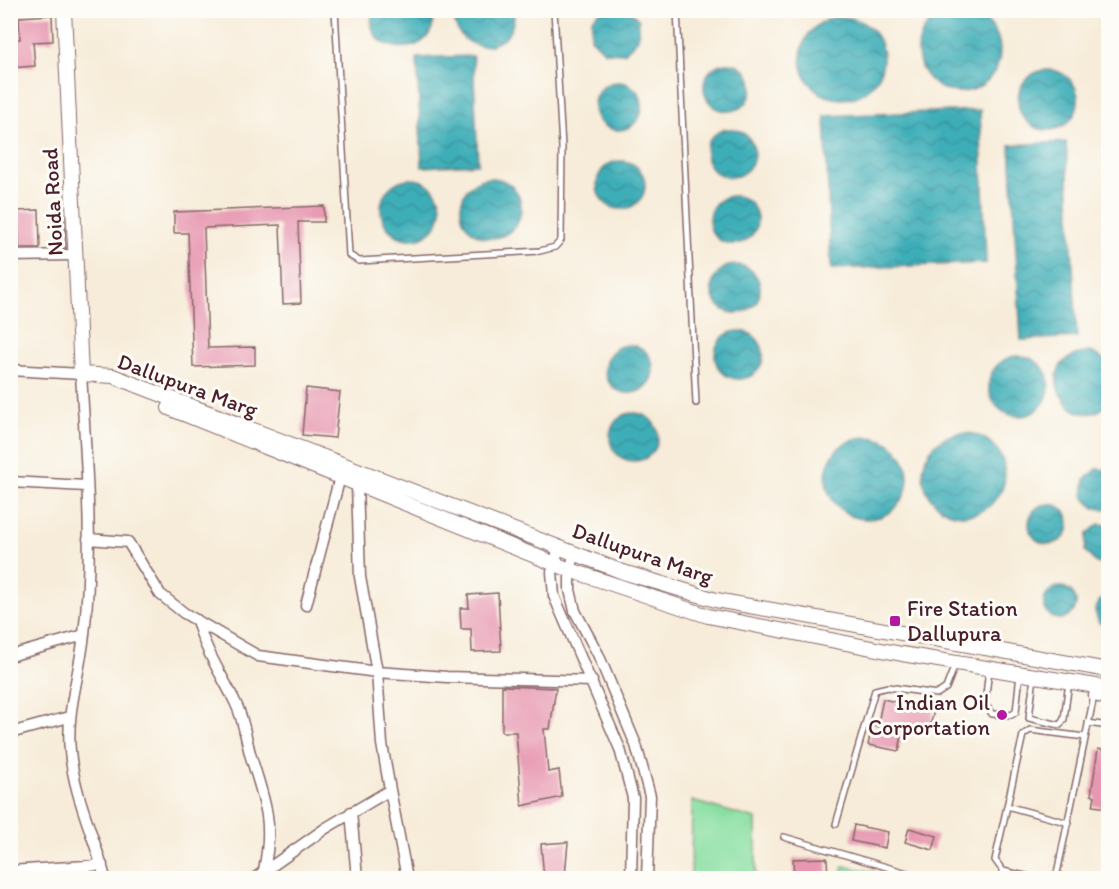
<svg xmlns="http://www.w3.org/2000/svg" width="1119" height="889" viewBox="0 0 1119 889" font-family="Itim,sans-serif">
  <defs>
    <pattern id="park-tufts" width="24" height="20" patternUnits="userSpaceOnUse" patternTransform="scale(1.5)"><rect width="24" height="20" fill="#89dfa2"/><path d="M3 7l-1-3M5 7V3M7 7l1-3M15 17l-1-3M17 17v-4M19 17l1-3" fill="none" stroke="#78bf8c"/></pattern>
    <pattern id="water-waves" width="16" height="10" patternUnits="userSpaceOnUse" patternTransform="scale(1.5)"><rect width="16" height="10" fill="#3daeb8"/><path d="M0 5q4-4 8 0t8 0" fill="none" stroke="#358d96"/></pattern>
  </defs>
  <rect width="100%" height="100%" fill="#fdfcf7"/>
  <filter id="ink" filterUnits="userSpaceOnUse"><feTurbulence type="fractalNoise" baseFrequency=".0167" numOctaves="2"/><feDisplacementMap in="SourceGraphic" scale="12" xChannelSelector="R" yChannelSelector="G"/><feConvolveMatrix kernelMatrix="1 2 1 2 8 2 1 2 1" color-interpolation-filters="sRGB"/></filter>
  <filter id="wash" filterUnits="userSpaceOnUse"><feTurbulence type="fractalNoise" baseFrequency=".008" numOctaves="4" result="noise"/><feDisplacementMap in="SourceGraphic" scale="24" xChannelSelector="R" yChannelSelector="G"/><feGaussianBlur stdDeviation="1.35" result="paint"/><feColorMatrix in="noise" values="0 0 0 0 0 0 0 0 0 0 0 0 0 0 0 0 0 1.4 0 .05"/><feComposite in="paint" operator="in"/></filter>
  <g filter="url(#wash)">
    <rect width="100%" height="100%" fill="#f7ecd9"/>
    <path fill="#89dfa2" stroke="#6a7f66" stroke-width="1.5" d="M 692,801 L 756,819 L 756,878 L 691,878 Z"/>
    <path fill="url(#park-tufts)" stroke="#6a7f66" stroke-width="1.5" d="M 843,866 L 904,878 L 842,878 Z"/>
    <path fill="url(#water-waves)" stroke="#446672" stroke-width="1.5" d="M918 51a41 41 0 1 1 82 0a41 41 0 1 1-82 0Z
      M 373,11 L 431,11 C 446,58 359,61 373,11 Z
      M 454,11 L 514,11 C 517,56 452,59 454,11 Z
      M 601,11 L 630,11 L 639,20 L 638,39 L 624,53 L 605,52 L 591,38 L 592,19 Z
      M801 58a41 41 0 1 1 82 0a41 41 0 1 1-82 0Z
      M 473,56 L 478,164 L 422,167 L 417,58 Z
      M704 87a24 24 0 1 1 48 0a24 24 0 1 1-48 0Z
      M1018 100a30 30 0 1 1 60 0a30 30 0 1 1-60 0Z
      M594 106a24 24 0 1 1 48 0a24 24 0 1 1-48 0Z
      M 980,110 L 986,263 L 831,269 L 825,116 Z
      M706 153a24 24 0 1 1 48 0a24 24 0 1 1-48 0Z
      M 1066,142 L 1077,337 L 1021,340 L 1010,145 Z
      M597 185a24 24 0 1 1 48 0a24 24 0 1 1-48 0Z
      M461 208a30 30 0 1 1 60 0a30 30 0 1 1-60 0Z
      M381 209a30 30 0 1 1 60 0a30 30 0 1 1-60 0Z
      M709 220a24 24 0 1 1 48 0a24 24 0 1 1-48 0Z
      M712 289a24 24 0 1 1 48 0a24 24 0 1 1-48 0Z
      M715 355a24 24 0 1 1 48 0a24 24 0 1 1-48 0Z
      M605 369a24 24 0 1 1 48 0a24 24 0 1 1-48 0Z
      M 1091,352 L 1108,362 L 1108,403 C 1073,443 1022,357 1091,352 Z
      M989 386a30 30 0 1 1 60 0a30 30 0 1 1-60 0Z
      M610 437a24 24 0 1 1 48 0a24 24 0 1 1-48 0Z
      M923 474a41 41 0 1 1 82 0a41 41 0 1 1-82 0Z
      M826 478a41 41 0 1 1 82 0a41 41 0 1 1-82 0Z
      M 1097,469 L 1108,470 L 1108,509 L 1094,508 L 1083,496 L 1085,479 Z
      M1029 524a20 20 0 1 1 40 0a20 20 0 1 1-40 0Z
      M 1099,524 L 1108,525 L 1108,564 L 1096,563 L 1085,551 L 1087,534 Z
      M1044 603a16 16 0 1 1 32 0a16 16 0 1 1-32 0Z
      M 1108,597 L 1108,628 L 1099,623 L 1095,611 L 1100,600 Z"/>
    <g id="blocks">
      <path fill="#e798b1" d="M 52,15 L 53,41 L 33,42 L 35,66 L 10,68 L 10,40 L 20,39 L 19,17 Z
        M 324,206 L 324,222 L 298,222 L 301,303 L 283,304 L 280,225 L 204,228 L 208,348 L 255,347 L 255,365 L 193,367 L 188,233 L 174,233 L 174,212 Z
        M 64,209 L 66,248 L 59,248 L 57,210 Z
        M 39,210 L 40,248 L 19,248 L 18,211 Z
        M 306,388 L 340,392 L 335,438 L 302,435 Z
        M 498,593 L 501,651 L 472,652 L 471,629 L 461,629 L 460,608 L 469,608 L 468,595 Z
        M 502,686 L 556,688 L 550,729 L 544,729 L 548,772 L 559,770 L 562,797 L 522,806 L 516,732 L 502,732 Z
        M 883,699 L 934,711 L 929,730 L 904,724 L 899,751 L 868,745 L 872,726 L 877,727 Z
        M 1098,749 L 1108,751 L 1108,808 L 1093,806 L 1095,796 L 1091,795 Z
        M 854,825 L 888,832 L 885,848 L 851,841 Z
        M 909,828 L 937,836 L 933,850 L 905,842 Z
        M 568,842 L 565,876 L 544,879 L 541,844 Z
        M 827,858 L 828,879 L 794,879 L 793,859 Z"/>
    </g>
  </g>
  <g filter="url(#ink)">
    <use href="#blocks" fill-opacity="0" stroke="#876768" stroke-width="1.5"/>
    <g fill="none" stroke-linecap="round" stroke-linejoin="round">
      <defs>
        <path id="service" d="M 335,10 L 349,255 L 359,261 L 540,251 L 555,247 L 561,240 L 562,147 L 554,10
          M 677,10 L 696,403
          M 989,669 L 985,704 L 992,714 L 1011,715 L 1016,712 L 1020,674
          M 1034,677 L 1029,718 L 1060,725 L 1064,719 L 1069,682
          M 1088,723 L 1108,726
          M 1007,806 L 1069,823
          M 836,824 L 875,690 L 888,687 L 937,694 L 946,688 L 955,665
          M 784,837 L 924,878
          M 1034,878 L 1003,871 L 995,860 L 1023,735 L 1030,730 L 1085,737
          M 1056,878 L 1094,696"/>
        <path id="minor" d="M 10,256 L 75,255
          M 10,370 L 81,374 C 86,458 94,550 84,634 C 80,674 66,710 70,751 C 74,796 94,835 105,878
          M 10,482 L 86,486
          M 88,539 L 128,542 L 160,594 L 184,613 L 258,656 L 377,672 L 447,677 L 592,681
          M 559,547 L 552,572 L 554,596 L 620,749 L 633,798 L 631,878
          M 575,553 L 570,570 L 570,590 L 575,611 L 598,654 L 636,745 L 650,796 L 647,878
          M 306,605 L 340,477
          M 197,620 C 205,651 222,675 236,704 C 244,720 246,740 251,757 C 265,802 274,822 264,870
          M 10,656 L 84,635
          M 1095,686 L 1094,696 L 1108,699
          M 10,733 L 69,717
          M 390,790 L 407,878
          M 351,812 L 357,878
          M 10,871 L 102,865
          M 255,878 L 326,828 L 390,790 L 382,744 L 377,672 L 360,577 L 357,484"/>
        <path id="secondary" d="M 64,10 L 81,374 L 113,376 L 623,572 L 716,600 L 1108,670
          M 169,408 L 570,570 L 708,616 L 902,654 L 1108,688"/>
      </defs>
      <use href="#service" stroke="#876768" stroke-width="8"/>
      <use href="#minor" stroke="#876768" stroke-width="13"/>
      <use href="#secondary" stroke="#876768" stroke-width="16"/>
      <use href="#service" stroke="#fff" stroke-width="5"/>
      <use href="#minor" stroke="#fff" stroke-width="10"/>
      <use href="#secondary" stroke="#fff" stroke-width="14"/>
    </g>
  </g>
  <g fill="#b5179e" stroke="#fdfcf7" stroke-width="2">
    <rect x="889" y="615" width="12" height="12" rx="3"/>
    <circle cx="1002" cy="715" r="6"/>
  </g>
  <g text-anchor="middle" stroke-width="6" stroke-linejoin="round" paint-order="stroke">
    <g font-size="22" fill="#4a1f2b" stroke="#fdfcf7">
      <text transform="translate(52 202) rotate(-93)" y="8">Noida Road</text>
      <text transform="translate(188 385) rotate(20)" y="8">Dallupura Marg</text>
      <text transform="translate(643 553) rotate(19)" y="8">Dallupura Marg</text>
    </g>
    <g font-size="22" fill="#4a1f2b" stroke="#fdfcf7" text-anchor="start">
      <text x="907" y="616">Fire Station<tspan x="907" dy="25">Dallupura</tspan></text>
      <text x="990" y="710" text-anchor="end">Indian Oil<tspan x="990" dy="25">Corportation</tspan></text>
    </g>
  </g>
  <rect width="1119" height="889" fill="none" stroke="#fdfcf7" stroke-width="36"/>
</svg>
